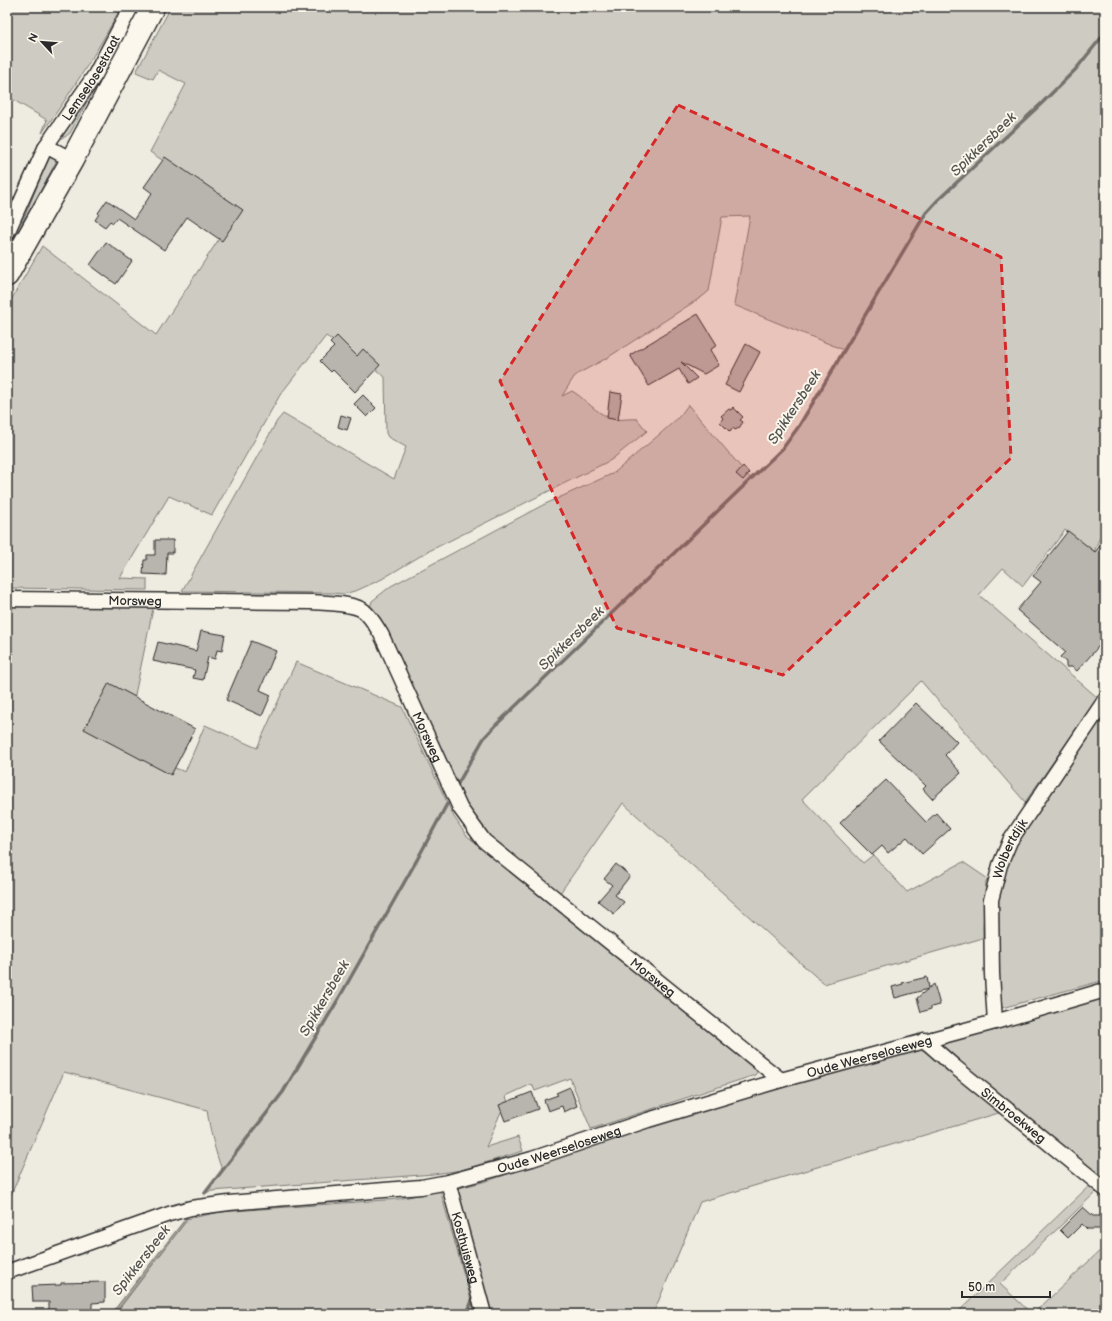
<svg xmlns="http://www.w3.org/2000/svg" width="1112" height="1321" viewBox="0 0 1112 1321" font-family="'Balsamiq Sans',sans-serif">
  <rect width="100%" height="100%" fill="#eeebe0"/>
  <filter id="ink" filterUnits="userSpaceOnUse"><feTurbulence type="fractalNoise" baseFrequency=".025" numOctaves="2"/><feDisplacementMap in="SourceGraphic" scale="8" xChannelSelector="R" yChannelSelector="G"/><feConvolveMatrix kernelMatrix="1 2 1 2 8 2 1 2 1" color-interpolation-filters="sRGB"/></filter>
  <g filter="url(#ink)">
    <path fill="#cecbc2" stroke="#7c7b76" d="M 7,7 L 121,7 C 98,51 71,92 42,133 L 47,120 L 7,96 Z
      M 171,7 L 1105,7 L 1105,524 L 1094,552 L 1065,530 L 1023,586 L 1003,568 L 979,595 L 1098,698 L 1025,802 L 921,681 L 802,799 L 863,863 L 873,855 L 907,892 L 963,862 L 988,879 L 986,882 L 983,927 L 983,938 L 824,984 L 623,803 L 560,893 L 495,841 L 476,823 L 463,802 L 370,608 L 372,601 L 391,586 L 543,505 L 614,473 L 660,434 L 679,417 L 688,405 L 751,479 L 783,448 L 799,426 L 844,350 L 734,305 L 750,216 L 722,217 L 709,291 L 703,296 L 607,358 L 579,373 L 574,377 L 562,396 L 572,391 C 586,399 595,413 611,418 C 620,421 628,418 637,419 L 647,431 L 611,460 L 427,552 L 382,579 L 358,590 L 344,594 L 333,593 L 182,591 L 277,421 L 283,414 L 394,479 L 406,447 L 388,437 L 386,433 L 385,377 L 370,365 L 326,336 L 280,395 L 212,515 L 169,496 L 120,578 L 147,579 L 147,590 L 7,588 L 7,307 L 42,246 L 156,335 L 238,210 L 150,152 L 186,84 L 158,70 L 153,79 L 136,72 Z
      M 97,83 L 70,133 L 65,137 L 61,137 L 60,135 Z
      M 49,157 L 55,159 L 56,162 L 17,235 Z
      M 7,602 L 154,604 L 124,747 L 185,772 L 205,725 L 257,748 L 296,662 L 402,707 L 454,817 L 466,835 L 756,1069 L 757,1072 L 755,1075 L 591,1129 L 570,1078 L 535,1091 L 532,1084 L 506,1096 L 508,1103 L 500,1114 L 486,1147 L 518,1137 L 523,1151 L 462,1170 L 434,1174 L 212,1191 L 205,1193 L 222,1170 C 215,1151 210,1131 207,1110 L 64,1072 L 7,1204 Z
      M 1105,707 L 1105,980 L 998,1009 L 995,925 L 998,884 L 1020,834 Z
      M 1105,995 L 1105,1180 L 937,1043 Z
      M 922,1047 L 1002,1112 L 700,1202 L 653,1314 L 490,1314 L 455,1189 L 487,1181 L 689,1112 Z
      M 1091,1184 L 1098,1190 L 1000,1284 L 1032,1314 L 956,1314 Z
      M 440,1190 L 475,1314 L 115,1314 L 187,1219 L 220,1212 L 399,1199 Z
      M 1105,1246 L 1105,1314 L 1033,1314 Z"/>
    <path fill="#a4a29a" stroke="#74726e" d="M 186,1218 L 188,1219 L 187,1220 L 125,1301 L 115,1314 L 111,1314 Z"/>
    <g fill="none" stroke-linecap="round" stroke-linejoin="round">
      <path stroke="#74726e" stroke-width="3.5" d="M 456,787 L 484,738 L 498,723 L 783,448 L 799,426 L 926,213 L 938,200 L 1042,103 L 1076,69 L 1105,33
        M 205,1193 L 283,1092 L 339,998 L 418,858 L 447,804
        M 467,1314 L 472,1301"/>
    </g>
    <path fill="#b8b5ae" stroke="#2b2b2b" d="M 165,157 L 243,210 L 222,241 L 187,217 L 164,250 L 117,218 L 113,223 L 110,221 L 105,227 L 95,220 L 99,214 L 98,213 L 107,200 L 134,219 L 152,193 L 144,187 Z
      M 106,242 L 132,261 L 116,284 L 90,265 Z
      M 698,314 L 717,345 L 710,350 L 719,365 L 704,374 L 681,362 L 697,378 L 688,384 L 679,369 L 649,386 L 630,355 Z
      M 337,336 L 357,356 L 363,349 L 380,365 L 355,392 L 333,370 L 331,372 L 320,361 L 334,347 L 330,343 Z
      M 746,344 L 760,352 L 739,392 L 725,385 Z
      M 610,392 L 622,394 L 618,420 L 607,418 Z
      M 363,395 L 376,408 L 367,417 L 354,404 Z
      M 733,407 L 743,417 L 740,420 L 743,422 L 739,428 L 735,430 L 733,428 L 730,432 L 720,422 L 723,418 L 721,416 L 729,409 L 731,410 Z
      M 341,415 L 351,418 L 347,430 L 338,427 Z
      M 743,466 L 749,473 L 743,480 L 736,474 Z
      M 1068,531 L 1095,552 L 1105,539 L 1105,639 L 1077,671 L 1072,667 L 1066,667 L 1066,662 L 1060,657 L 1065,652 L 1017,610 L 1041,582 L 1033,576 Z
      M 155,540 L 173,540 L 173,553 L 167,553 L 166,575 L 143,574 L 144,560 L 147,560 L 147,555 L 155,555 Z
      M 201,631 L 225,635 L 222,651 L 217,650 L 215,659 L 208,657 L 203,680 L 193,678 L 195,670 L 153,661 L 158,642 L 196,651 Z
      M 251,641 L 276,651 L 260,690 L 271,695 L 262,716 L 226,700 Z
      M 109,683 L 195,729 L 171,775 L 84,729 Z
      M 916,703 L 957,742 L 945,755 L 961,773 L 932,799 L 923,789 L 926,786 L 879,741 Z
      M 886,780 L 926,822 L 936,813 L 950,829 L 922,854 L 907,837 L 888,853 L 882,846 L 872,855 L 840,823 Z
      M 616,864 L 630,876 L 615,895 L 624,902 L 614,914 L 598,901 L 612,885 L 604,879 Z
      M 927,977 L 929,988 L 934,984 L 940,1005 L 931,1007 L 931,1009 L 921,1012 L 917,998 L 928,989 L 895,998 L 892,987 L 903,984 L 902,983 Z
      M 570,1087 L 577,1106 L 564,1112 L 562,1106 L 548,1111 L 544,1100 L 558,1095 L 556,1093 Z
      M 532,1092 L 538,1109 L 505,1121 L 499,1105 Z
      M 1083,1207 L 1093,1216 L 1105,1216 L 1105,1229 L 1087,1229 L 1082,1224 L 1068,1238 L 1060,1230 Z
      M 105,1282 L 105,1302 L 92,1303 L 92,1314 L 49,1314 L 49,1302 L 33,1302 L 32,1286 L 61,1285 L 61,1283 Z"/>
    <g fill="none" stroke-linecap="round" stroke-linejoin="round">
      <defs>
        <g id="minor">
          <path d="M 46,146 L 72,160"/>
          <path id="s1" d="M 7,233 L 46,146 L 95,75 L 131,7"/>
          <path id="s2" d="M 7,599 L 312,602 C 326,603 354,603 364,611 C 371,617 376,626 381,634 L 460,808 L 484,841 L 781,1080"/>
          <path id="s3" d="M 995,1022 L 992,974 L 991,900 L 1000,865 L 1010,841 L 1022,823 L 1105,700"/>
          <path id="s4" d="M 924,1040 L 955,1067 L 1105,1189"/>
          <path id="s5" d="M 448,1182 L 484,1314"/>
          <path id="s6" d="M 7,1272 L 169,1214 L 191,1208 L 229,1203 L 421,1187 L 448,1182 L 532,1159 L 648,1120 L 781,1080 L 995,1022 L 1105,990"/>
        </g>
        <path id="primary" d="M 7,275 L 72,160 L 153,7"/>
      </defs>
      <use href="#minor" stroke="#2b2b2b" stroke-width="17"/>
      <use href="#primary" stroke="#2b2b2b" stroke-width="25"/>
      <use href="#minor" stroke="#fbf7ec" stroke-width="14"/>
      <use href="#primary" stroke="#fbf7ec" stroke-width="22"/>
    </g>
  </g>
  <path fill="#d62828" fill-opacity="0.2" stroke="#d62828" stroke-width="3" stroke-dasharray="8 5" stroke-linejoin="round" d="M 678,105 L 1001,257 L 1011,458 L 783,675 L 617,628 L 500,381 Z"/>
  <g text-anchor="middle" stroke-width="4" stroke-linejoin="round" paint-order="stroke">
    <g font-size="13" fill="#2b2b2b" stroke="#fbf7ec">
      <text dy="5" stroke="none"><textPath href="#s1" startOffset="177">Lemselosestraat</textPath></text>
      <text dy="5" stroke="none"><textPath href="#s2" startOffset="128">Morsweg</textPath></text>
      <text dy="5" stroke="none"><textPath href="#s2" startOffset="500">Morsweg</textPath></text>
      <text dy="5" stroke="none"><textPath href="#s3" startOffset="177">Wolbertdijk</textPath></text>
      <text dy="5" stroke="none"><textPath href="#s2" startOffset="836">Morsweg</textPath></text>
      <text dy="5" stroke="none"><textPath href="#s6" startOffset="893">Oude Weerseloseweg</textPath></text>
      <text dy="5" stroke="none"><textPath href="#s4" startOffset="117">Simbroekweg</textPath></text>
      <text dy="5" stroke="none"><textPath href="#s6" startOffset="569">Oude Weerseloseweg</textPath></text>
      <text dy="5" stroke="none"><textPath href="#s5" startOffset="68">Kosthuisweg</textPath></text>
    </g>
    <g font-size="14" font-style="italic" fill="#555552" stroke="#fbf7ec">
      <text transform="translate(983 144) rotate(-44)" y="5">Spikkersbeek</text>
      <text transform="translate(794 407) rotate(-57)" y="5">Spikkersbeek</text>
      <text transform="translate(571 638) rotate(-44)" y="5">Spikkersbeek</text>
      <text transform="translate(324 998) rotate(-60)" y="5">Spikkersbeek</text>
      <text transform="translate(141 1260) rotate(-52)" y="5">Spikkersbeek</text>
    </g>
  </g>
  <rect width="1112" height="1321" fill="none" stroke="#fbf7ec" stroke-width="24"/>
  <rect x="12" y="12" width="1088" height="1297" fill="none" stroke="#2b2b2b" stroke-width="1.5" filter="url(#ink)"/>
  <g transform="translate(42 42) rotate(296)" stroke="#fbf7ec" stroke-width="3" paint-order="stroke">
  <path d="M0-3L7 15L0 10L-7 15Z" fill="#2b2b2b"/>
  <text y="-6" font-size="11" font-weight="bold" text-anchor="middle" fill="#2b2b2b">N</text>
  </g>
  <path d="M962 1291v6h88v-6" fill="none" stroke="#2b2b2b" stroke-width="2"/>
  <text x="968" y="1291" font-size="12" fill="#2b2b2b" stroke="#fbf7ec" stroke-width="3" paint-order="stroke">50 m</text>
</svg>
